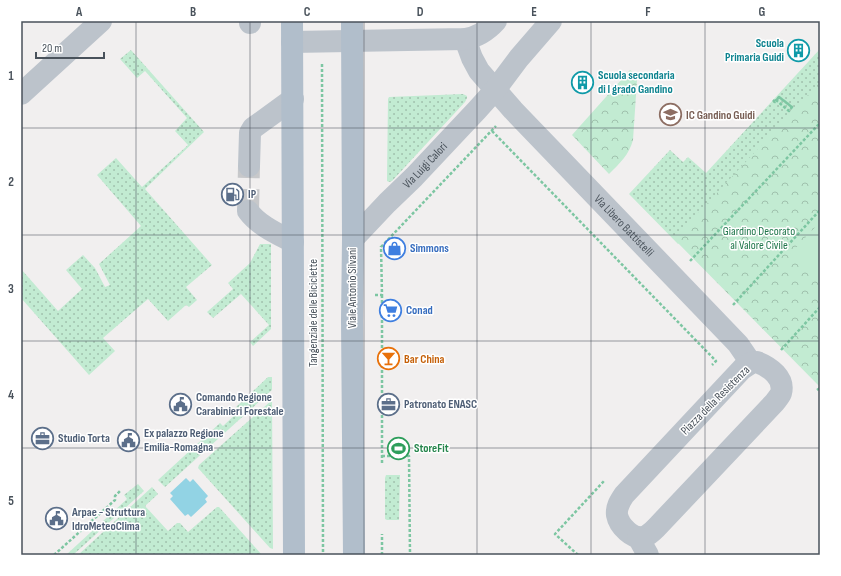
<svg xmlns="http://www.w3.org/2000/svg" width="841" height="576" viewBox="0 0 841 576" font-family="'Sofia Sans Condensed',sans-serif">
  <defs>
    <pattern id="grass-dots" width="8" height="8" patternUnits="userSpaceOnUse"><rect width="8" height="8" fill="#c2ebd2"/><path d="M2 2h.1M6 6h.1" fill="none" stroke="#a0c1ad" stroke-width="1.8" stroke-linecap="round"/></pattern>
    <pattern id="forest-crowns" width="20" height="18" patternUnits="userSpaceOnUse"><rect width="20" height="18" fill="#c2ebd2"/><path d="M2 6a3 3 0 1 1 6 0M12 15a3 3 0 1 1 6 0" fill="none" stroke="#a0c1ad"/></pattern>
  </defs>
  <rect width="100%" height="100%" fill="#f1efef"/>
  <path fill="url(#grass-dots)" d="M 820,49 L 820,116 L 678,244 L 629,194 L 670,150 L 683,162 L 688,157 L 706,173 Z
    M 131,50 L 204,132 L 145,189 L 212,265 L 186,287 L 197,300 L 189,307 L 186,305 L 168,321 L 148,299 L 103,338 L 115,351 L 89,375 L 21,298 L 21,269 L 58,311 L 82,289 L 66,270 L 83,255 L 95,268 L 105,287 L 110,285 L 99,264 L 141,226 L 97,175 L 116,158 L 142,187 L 188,145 L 175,131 L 187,118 L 145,71 L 137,78 L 120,59 Z
    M 463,94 L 467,96 L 467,98 L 465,102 L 392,181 L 389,182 L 387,181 L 387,179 L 388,99 L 389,97 Z
    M 260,244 L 271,244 L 271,329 L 253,346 L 250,342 L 269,325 L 241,294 L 213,318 L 207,312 L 233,289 L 228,283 L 250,263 Z
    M 268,377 L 272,377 L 272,390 L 165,487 L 158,480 L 220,423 L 223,426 L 239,411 L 236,407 Z
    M 272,400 L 273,549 L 270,548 L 198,468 L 199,465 Z
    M 386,475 L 400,475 L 399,520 L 387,520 L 385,519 L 385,478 Z
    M 138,484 L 144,491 L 73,555 L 66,555 L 127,499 L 124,495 Z
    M 152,487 L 158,494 L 145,506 L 168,531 L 177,523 L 180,523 L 188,532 L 217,507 L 219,507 L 262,555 L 78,555 Z"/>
  <path fill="url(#forest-crowns)" d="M 630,70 L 636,75 L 637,80 L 633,140 C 629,155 620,163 609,174 L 572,135 Z
    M 820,82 L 820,387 L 674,239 Z"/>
  <path fill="#c2ebd2" d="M 820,222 L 820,281 L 790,254 Z"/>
  <path fill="#92d3e4" d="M 186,478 L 190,482 L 193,479 L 208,496 L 205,499 L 207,502 L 191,517 L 188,514 L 185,516 L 170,499 L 173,496 L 170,493 Z"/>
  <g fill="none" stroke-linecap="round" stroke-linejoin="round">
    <path stroke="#c7c8ca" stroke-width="22" stroke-dasharray="22 11" stroke-linecap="butt" d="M 248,211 L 249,166"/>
    <path stroke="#7dc6a2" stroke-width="2.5" stroke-dasharray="3 2" stroke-linecap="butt" d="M 322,64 L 323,555
      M 773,100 L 775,102 L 779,97 L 792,107 L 789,111 L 776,100 L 779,97 L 793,108
      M 492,131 L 716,361 L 712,365
      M 381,247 L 496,126
      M 690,261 L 820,123
      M 375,295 L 382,295 L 381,246
      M 382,295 L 382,463
      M 733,305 L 820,210
      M 781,350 L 820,307
      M 817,390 L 820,388
      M 382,456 L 409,456 L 410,555
      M 54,555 L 115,500 L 115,496 L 120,491
      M 382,555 L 382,534
      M 578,555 L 555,534 L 604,481"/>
    <g stroke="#bcc3cb" stroke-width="22">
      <path d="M 250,21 L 250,23"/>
      <path id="s1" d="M 465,39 L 472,58 L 479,71 L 513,110 L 738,344 L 751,363"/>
      <path d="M 292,42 L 465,39 C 478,37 487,31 496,21"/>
      <path d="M 21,94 L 101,21"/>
      <path d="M 249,166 L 250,133 L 253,128 L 293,99"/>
      <path d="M 248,211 C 259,226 278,234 293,242"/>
      <path id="s2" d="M 353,239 L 387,203 L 414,177 L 477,110 L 495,90 L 519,58 L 551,21"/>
      <path d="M 757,362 C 770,367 785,378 781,393 C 780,396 777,399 775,402 L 656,528 C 653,531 649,535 644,537 C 633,540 619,526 617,515 C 616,507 620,501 624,495 L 742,369 L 751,363 Z"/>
      <path d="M 638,537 L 648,555"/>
    </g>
    <path stroke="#b1becb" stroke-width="22" d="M 292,21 L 294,555
      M 352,21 L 353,239 L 352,321 L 354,555"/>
  </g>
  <path fill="none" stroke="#49525b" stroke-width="1" stroke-opacity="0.55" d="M 136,21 L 136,555M 250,21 L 250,555M 364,21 L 364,555M 477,21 L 477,555M 591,21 L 591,555M 705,21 L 705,555M 21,128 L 820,128M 21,235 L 820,235M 21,341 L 820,341M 21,448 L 820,448"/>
  <defs>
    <symbol id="building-ring" viewBox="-11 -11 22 22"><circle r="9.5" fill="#fff" stroke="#0f9aa8" stroke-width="1.5"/><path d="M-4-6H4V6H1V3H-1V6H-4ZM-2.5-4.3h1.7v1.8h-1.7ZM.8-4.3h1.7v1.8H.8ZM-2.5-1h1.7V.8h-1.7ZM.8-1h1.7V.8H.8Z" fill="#0f9aa8"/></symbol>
    <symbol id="school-ring" viewBox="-11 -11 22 22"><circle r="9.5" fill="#fff" stroke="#8d6e63" stroke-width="1.5"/><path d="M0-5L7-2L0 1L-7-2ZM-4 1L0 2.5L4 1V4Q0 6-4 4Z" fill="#8d6e63"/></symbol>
    <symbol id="fuel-ring" viewBox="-11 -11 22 22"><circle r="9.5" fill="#fff" stroke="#5c6f8a" stroke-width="1.5"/><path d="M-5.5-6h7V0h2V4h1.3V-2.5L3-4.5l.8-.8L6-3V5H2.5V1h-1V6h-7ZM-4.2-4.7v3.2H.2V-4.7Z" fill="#5c6f8a"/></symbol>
    <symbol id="shop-ring" viewBox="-11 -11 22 22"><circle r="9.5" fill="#fff" stroke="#3f7fe0" stroke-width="1.5"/><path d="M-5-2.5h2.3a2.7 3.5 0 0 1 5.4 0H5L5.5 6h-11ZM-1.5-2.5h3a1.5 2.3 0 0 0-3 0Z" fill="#3f7fe0"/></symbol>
    <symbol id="supermarket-ring" viewBox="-11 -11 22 22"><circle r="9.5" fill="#fff" stroke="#3f7fe0" stroke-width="1.5"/><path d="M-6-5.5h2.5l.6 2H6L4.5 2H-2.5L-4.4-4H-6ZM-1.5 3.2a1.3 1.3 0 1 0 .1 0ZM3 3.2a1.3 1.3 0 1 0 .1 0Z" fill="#3f7fe0"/></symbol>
    <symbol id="bar-ring" viewBox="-11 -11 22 22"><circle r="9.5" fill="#fff" stroke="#e8710a" stroke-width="1.5"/><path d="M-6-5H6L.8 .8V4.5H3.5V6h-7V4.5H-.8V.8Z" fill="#e8710a"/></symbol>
    <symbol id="civic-ring" viewBox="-11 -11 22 22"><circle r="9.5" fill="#fff" stroke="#5c6f8a" stroke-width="1.5"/><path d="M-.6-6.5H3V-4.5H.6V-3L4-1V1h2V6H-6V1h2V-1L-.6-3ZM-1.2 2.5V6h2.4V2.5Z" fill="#5c6f8a"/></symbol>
    <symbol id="office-ring" viewBox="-11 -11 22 22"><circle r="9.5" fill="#fff" stroke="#5c6f8a" stroke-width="1.5"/><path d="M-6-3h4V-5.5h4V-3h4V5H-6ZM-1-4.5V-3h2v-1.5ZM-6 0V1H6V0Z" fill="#5c6f8a"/></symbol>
    <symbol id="stadium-ring" viewBox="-11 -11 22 22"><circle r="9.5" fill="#fff" stroke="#2e9e5b" stroke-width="1.5"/><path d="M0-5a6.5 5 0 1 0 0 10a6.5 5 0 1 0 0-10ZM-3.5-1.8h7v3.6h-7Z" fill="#2e9e5b"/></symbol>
  </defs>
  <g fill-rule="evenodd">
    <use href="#building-ring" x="786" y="38" width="25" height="25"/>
    <use href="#building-ring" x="570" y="70" width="25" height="25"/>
    <use href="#school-ring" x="658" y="102" width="25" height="25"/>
    <use href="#fuel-ring" x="220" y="182" width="25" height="25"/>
    <use href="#shop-ring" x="382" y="236" width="25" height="25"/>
    <use href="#supermarket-ring" x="378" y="298" width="25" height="25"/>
    <use href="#bar-ring" x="376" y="346" width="25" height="25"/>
    <use href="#civic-ring" x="168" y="392" width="25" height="25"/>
    <use href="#office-ring" x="376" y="392" width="25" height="25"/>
    <use href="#office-ring" x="30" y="426" width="25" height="25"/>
    <use href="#civic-ring" x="116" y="428" width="25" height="25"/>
    <use href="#stadium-ring" x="386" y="436" width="25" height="25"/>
    <use href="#civic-ring" x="44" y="506" width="25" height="25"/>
  </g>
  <g text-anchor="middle" stroke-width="3" stroke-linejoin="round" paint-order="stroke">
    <g font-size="12" font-weight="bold" fill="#0d838f" stroke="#fff" text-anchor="end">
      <text x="784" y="47">Scuola<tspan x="784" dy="14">Primaria Guidi</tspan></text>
      <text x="598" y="79" text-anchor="start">Scuola secondaria<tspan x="598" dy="14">di I grado Gandino</tspan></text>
    </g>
    <g font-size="12" font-weight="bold" fill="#785e54" stroke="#fff" text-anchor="start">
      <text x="686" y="119">IC Gandino Guidi</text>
    </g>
    <g font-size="12" fill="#49525b" stroke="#fff">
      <text dy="4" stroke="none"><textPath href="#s2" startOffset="103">Via Luigi Calori</textPath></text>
      <text dy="4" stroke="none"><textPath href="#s1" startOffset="247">Via Libero Battistelli</textPath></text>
      <text transform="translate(352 288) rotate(-90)" y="4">Viale Antonio Silvani</text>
      <text transform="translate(313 313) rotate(-90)" y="4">Tangenziale delle Biciclette</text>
      <text transform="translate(715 400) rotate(-45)" y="4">Piazza della Resistenza</text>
    </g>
    <g font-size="12" font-weight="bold" fill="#4e5e75" stroke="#fff" text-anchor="start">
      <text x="248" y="198">IP</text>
      <text x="196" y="401">Comando Regione<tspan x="196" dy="14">Carabinieri Forestale</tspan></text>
      <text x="404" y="408">Patronato ENASC</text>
      <text x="144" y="437">Ex palazzo Regione<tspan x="144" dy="14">Emilia-Romagna</tspan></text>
      <text x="58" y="442">Studio Torta</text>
      <text x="72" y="516">Arpae - Struttura<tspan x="72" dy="14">IdroMeteoClima</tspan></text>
    </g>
    <g font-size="12" fill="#1f764b" stroke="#fff">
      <text x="759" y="235">Giardino Decorato<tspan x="759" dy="14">al Valore Civile</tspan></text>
    </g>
    <g font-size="12" font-weight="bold" fill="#366cbe" stroke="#fff" text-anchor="start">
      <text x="410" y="252">Simmons</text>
      <text x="406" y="314">Conad</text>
    </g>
    <g font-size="12" font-weight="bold" fill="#c56008" stroke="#fff" text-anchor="start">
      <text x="404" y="363">Bar China</text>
    </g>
    <g font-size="12" font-weight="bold" fill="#27864d" stroke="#fff" text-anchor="start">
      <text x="414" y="452">StoreFit</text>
    </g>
  </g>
  <rect width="841" height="576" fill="none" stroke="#ffffff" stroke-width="44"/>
  <path d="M36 52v6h68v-6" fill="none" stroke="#49525b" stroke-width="2"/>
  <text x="42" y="52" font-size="12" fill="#49525b" stroke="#ffffff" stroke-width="3" paint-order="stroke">20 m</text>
  <rect x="22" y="22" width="797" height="532" fill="none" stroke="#49525b" stroke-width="1.5"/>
  <g font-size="13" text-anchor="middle" font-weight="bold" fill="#49525b">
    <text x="79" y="16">A</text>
    <text x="193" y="16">B</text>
    <text x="307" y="16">C</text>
    <text x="420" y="16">D</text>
    <text x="534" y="16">E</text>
    <text x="648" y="16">F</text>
    <text x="762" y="16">G</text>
    <text x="11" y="80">1</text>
    <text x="11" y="186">2</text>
    <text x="11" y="293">3</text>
    <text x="11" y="399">4</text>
    <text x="11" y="505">5</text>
  </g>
</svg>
